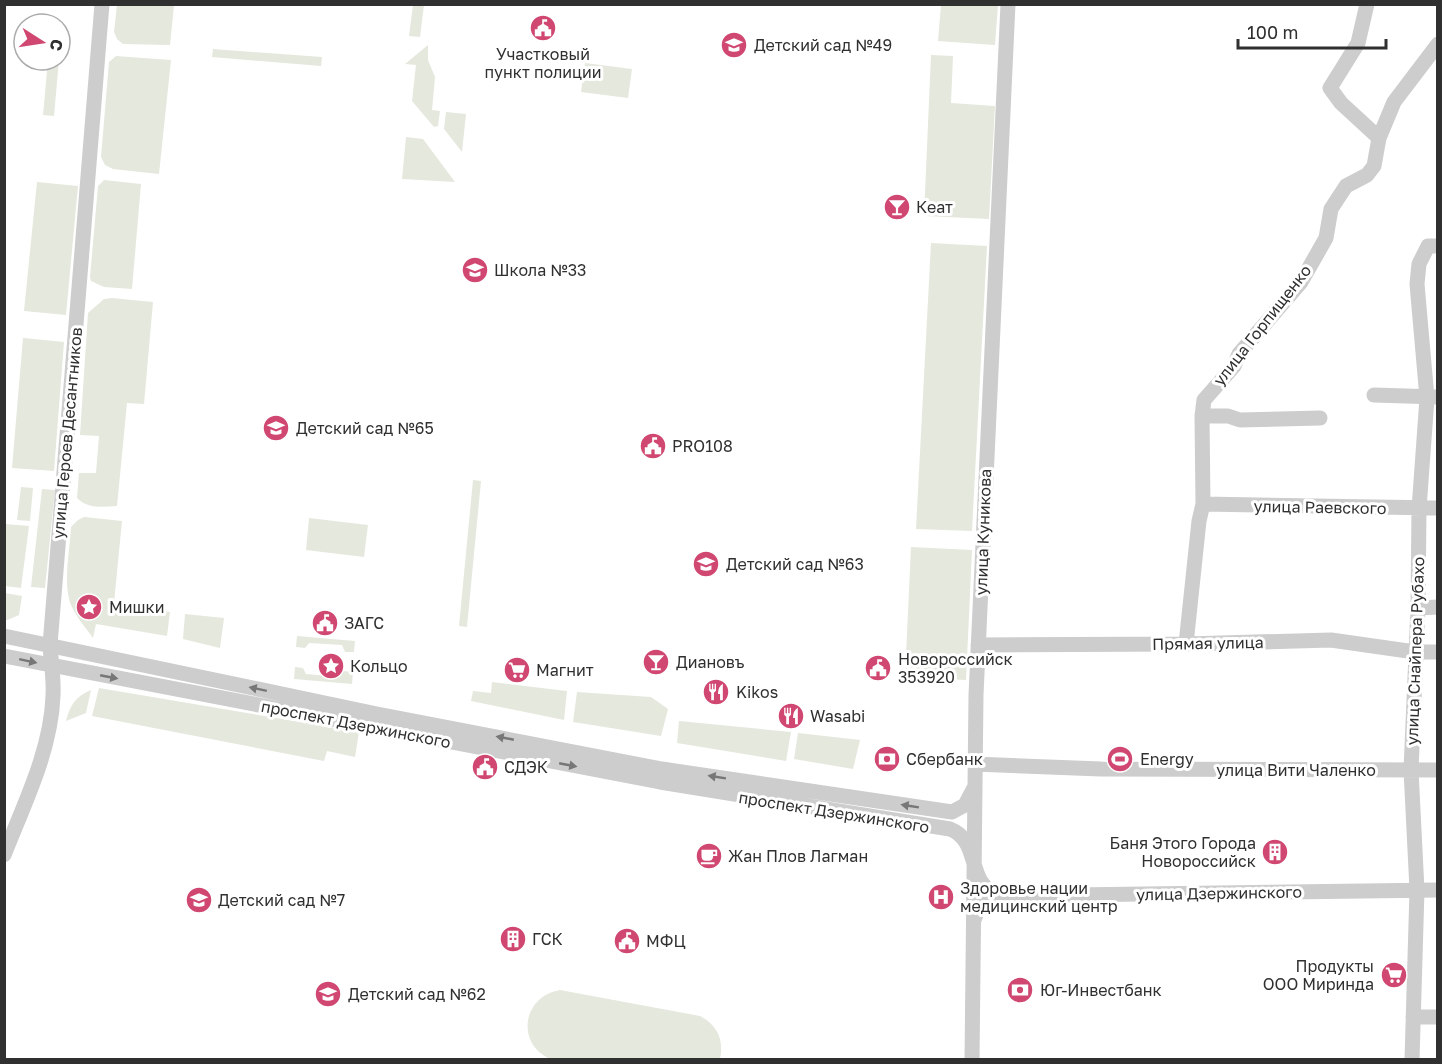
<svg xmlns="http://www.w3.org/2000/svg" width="1442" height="1064" viewBox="0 0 1442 1064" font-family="'Golos Text',sans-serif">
  <rect width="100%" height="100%" fill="#fff"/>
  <path fill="#e5e8dd" d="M 117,5 L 174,5 L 170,45 L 123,44 L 117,39 L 114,32 Z
    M 413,5 L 424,5 L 420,37 L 409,36 Z
    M 941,5 L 998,5 L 995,45 L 938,41 Z
    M 428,45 L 428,60 L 435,77 L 432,110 L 440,111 L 438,126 L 434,127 L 412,101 L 416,65 L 405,64 Z
    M 213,49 L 322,57 L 321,66 L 212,57 Z
    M 931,55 L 953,56 L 951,103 L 995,106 L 989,219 L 924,216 Z
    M 116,56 L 171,60 L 159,174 L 113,169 L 105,165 L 101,157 L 109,62 Z
    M 48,60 L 59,60 L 54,116 L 43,115 Z
    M 585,63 L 632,69 L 628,98 L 581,92 Z
    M 446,112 L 466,114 L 462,152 L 444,129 Z
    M 406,137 L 423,139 L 455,182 L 402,179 Z
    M 104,180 L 141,184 L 132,289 L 104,287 L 91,281 L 90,277 L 98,186 Z
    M 37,182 L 78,186 L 66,315 L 24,311 Z
    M 931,243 L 987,246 L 972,531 L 916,529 Z
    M 112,298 L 153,302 L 144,404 L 127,403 L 117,506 C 102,507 88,509 77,498 L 79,473 L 96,473 L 99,436 L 80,435 L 88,313 L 104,299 Z
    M 23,338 L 64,342 L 54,471 L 12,468 Z
    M 473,480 L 481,481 L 467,627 L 459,626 Z
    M 21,487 L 33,488 L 30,521 L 17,520 Z
    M 42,489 L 55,490 L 45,588 L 31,587 Z
    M 84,517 L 122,521 L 114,603 L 170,612 L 167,636 L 96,624 L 93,638 C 86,628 77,618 72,607 C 62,588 70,549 71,527 L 78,520 Z
    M 309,518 L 368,525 L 364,557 L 306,550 Z
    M 5,524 L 29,526 L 21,588 L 5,586 Z
    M 911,547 L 972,550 L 966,680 L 905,677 Z
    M 5,593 L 22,596 L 19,615 L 5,621 Z
    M 185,614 L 224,618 L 220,648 L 183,639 Z
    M 297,636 L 355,641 L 354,652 L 345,652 L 342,645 L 309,643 L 305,648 L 296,647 Z
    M 295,667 L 303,668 L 306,674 L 340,677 L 343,671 L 353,672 L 352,684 L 294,679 Z
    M 492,682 L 567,691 L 564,720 L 471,701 L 473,691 L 491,693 Z
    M 99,688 L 359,732 L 355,757 L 327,751 L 324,761 L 92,716 Z
    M 91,690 L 86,713 L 66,721 C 70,705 76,696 91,690 Z
    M 577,692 L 651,697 L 668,709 L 661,736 L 573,722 Z
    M 679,721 L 791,732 L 786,761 L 677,743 Z
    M 798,733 L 860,740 L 853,769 L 794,759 Z
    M 560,990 L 700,1016 C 718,1025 724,1041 720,1059 L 548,1058 C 515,1041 524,996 560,990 Z"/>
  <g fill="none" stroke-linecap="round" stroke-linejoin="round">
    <path stroke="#cdcdcd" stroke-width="15" d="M 1367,4 L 1358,43 L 1330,88 L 1341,103 L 1379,138
      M 1374,395 L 1438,397
      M 1202,416 L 1228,416 L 1240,420 L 1320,418
      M 1203,504 L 1438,508
      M 1418,608 L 1438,607
      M 4,636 L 377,714 L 662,769 L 952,812 L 965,805 L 974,788
      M 1186,644 L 1199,521 L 1203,504 L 1202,416 L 1204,400 L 1234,366 L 1239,354 L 1301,282 L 1326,238 L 1331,209 L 1346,186 L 1367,175 L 1374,166 L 1379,138 L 1394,102 L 1438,44
      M 978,645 L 1186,644 L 1331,640 L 1415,652 L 1438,652
      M 4,656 L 660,782 L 950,829 C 983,842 964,886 1001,896
      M 974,764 L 1101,769 L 1438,770
      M 4,855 C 24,804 51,751 53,696 C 54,679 51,661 50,645 L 102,4
      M 974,920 C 979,905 987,901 1001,896 L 1438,890
      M 1413,1017 L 1438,1017
      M 972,1060 L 976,695 L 1008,4
      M 1412,1060 L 1417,890 L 1411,770 L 1418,608 L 1419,509 L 1427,398 L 1417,284 L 1419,264 L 1428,246 L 1438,246"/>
  </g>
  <defs><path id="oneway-solid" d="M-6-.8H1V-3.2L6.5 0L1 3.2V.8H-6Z" transform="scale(1.5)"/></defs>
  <g fill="#777">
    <use href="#oneway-solid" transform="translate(28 661) rotate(12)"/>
    <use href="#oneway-solid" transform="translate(109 677) rotate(11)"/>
    <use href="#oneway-solid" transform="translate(258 689) rotate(-168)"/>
    <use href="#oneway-solid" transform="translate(505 738) rotate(-169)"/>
    <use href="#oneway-solid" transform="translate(568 765) rotate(11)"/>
    <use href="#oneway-solid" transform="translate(717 777) rotate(-171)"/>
    <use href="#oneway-solid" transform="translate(910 806) rotate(-171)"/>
  </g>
  <defs>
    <symbol id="civic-disc" viewBox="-11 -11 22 22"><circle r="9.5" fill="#d04871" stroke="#fff"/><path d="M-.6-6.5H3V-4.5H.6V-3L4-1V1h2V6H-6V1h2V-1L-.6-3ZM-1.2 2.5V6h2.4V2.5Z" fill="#fff"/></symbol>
    <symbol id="school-disc" viewBox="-11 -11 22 22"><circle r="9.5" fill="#d04871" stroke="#fff"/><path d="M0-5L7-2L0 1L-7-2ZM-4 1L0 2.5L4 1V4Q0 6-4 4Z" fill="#fff"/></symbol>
    <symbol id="bar-disc" viewBox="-11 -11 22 22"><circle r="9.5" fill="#d04871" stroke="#fff"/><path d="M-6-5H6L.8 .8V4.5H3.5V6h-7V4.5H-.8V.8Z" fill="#fff"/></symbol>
    <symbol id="sight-disc" viewBox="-11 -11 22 22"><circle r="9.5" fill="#d04871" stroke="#fff"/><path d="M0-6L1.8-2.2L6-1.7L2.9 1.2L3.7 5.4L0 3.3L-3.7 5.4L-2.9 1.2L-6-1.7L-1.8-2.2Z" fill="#fff"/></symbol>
    <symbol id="supermarket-disc" viewBox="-11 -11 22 22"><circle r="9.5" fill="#d04871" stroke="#fff"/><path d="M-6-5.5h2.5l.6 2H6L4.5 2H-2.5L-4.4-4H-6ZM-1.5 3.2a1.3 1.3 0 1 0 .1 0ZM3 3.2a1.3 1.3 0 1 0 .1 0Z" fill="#fff"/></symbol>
    <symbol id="restaurant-disc" viewBox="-11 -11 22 22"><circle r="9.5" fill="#d04871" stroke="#fff"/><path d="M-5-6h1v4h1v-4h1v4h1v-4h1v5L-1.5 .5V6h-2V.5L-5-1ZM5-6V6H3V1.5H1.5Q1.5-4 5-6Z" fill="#fff"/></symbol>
    <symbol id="bank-disc" viewBox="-11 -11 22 22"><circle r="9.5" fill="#d04871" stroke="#fff"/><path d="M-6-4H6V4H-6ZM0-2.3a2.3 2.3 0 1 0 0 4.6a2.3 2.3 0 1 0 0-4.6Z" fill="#fff"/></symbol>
    <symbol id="stadium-disc" viewBox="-11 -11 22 22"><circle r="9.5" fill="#d04871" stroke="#fff"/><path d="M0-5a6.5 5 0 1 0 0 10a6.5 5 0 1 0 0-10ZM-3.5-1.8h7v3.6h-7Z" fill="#fff"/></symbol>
    <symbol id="building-disc" viewBox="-11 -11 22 22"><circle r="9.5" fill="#d04871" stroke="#fff"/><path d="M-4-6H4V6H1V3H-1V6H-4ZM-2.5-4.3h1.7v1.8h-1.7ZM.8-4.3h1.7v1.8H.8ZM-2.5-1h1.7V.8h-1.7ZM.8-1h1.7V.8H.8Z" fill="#fff"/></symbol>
    <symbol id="cafe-disc" viewBox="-11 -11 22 22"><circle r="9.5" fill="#d04871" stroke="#fff"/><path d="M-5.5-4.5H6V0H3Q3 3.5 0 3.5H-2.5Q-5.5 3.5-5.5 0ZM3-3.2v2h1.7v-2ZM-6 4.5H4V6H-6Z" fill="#fff"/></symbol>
    <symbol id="hospital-disc" viewBox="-11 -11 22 22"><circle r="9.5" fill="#d04871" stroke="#fff"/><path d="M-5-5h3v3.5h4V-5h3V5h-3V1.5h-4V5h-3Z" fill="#fff"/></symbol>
  </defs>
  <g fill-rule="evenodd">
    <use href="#civic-disc" x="528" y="13" width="30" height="30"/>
    <use href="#school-disc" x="719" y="30" width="30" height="30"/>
    <use href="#bar-disc" x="882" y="192" width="30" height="30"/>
    <use href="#school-disc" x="460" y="255" width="30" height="30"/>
    <use href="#school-disc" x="261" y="413" width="30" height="30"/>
    <use href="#civic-disc" x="638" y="431" width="30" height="30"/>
    <use href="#school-disc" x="691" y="549" width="30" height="30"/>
    <use href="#sight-disc" x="74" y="592" width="30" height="30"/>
    <use href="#civic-disc" x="310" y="608" width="30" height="30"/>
    <use href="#bar-disc" x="641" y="647" width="30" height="30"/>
    <use href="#sight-disc" x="316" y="651" width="30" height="30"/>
    <use href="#civic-disc" x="863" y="653" width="30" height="30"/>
    <use href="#supermarket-disc" x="502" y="655" width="30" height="30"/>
    <use href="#restaurant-disc" x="701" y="677" width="30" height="30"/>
    <use href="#restaurant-disc" x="776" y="701" width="30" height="30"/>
    <use href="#bank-disc" x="872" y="744" width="30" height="30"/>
    <use href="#stadium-disc" x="1105" y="744" width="30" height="30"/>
    <use href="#civic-disc" x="470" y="752" width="30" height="30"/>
    <use href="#building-disc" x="1260" y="837" width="30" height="30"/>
    <use href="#cafe-disc" x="694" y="841" width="30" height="30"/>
    <use href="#hospital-disc" x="926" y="882" width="30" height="30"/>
    <use href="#school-disc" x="184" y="885" width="30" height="30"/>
    <use href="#building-disc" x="498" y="924" width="30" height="30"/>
    <use href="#civic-disc" x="612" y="926" width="30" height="30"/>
    <use href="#supermarket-disc" x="1379" y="960" width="30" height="30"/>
    <use href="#bank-disc" x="1005" y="975" width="30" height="30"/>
    <use href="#school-disc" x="313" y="979" width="30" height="30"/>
  </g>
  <g text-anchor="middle" stroke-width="6" stroke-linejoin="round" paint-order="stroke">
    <g font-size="16" fill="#303030" stroke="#fff" text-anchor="start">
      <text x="754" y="51">Детский сад №49</text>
      <text x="543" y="60" text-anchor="middle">Участковый<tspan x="543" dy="18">пункт полиции</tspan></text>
      <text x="916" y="213">Кеат</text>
      <text x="494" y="276">Школа №33</text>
      <text x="296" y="434">Детский сад №65</text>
      <text x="672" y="452">PRO108</text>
      <text x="726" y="570">Детский сад №63</text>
      <text x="109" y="613">Мишки</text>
      <text x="344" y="629">ЗАГС</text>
      <text x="898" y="665">Новороссийск<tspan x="898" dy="18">353920</tspan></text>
      <text x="676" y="668">Диановъ</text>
      <text x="350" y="672">Кольцо</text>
      <text x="536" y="676">Магнит</text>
      <text x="736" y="698">Kikos</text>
      <text x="810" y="722">Wasabi</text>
      <text x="906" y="765">Сбербанк</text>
      <text x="1140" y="765">Energy</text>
      <text x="504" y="773">СДЭК</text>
      <text x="1256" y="849" text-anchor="end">Баня Этого Города<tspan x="1256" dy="18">Новороссийск</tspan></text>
      <text x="728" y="862">Жан Плов Лагман</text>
      <text x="960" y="894">Здоровье нации<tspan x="960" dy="18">медицинский центр</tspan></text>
      <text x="218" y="906">Детский сад №7</text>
      <text x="532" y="945">ГСК</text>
      <text x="646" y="947">МФЦ</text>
      <text x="1374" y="972" text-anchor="end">Продукты<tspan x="1374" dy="18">ООО Миринда</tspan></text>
      <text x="1040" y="996">Юг-Инвестбанк</text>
      <text x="348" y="1000">Детский сад №62</text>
    </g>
    <g font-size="16" fill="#303030" stroke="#fff">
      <text transform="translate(1262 325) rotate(-52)" y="6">улица Горпищенко</text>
      <text transform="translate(67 433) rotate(-85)" y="6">улица Героев Десантников</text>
      <text transform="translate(1320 507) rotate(1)" y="6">улица Раевского</text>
      <text transform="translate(983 532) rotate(-88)" y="6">улица Куникова</text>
      <text transform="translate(1208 643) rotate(-1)" y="6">Прямая улица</text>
      <text transform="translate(1415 651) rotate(-88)" y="6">улица Снайпера Рубахо</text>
      <text transform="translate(356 724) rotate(11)" y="6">проспект Дзержинского</text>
      <text x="1296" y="776">улица Вити Чаленко</text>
      <text transform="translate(834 812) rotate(9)" y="6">проспект Дзержинского</text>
      <text transform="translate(1219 893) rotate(-1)" y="6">улица Дзержинского</text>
    </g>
  </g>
  <rect width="1442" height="1064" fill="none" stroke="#303030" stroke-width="12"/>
  <g transform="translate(42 42) rotate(102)"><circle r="28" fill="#ffffff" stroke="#acacac" stroke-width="1.5"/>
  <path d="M0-4.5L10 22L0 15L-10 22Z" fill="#d04871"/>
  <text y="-9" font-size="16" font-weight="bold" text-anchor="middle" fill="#303030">С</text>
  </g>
  <path d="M1238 39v9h148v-9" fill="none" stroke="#303030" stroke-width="3"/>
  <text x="1247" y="39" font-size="18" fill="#303030" stroke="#ffffff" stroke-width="4.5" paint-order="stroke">100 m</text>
</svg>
